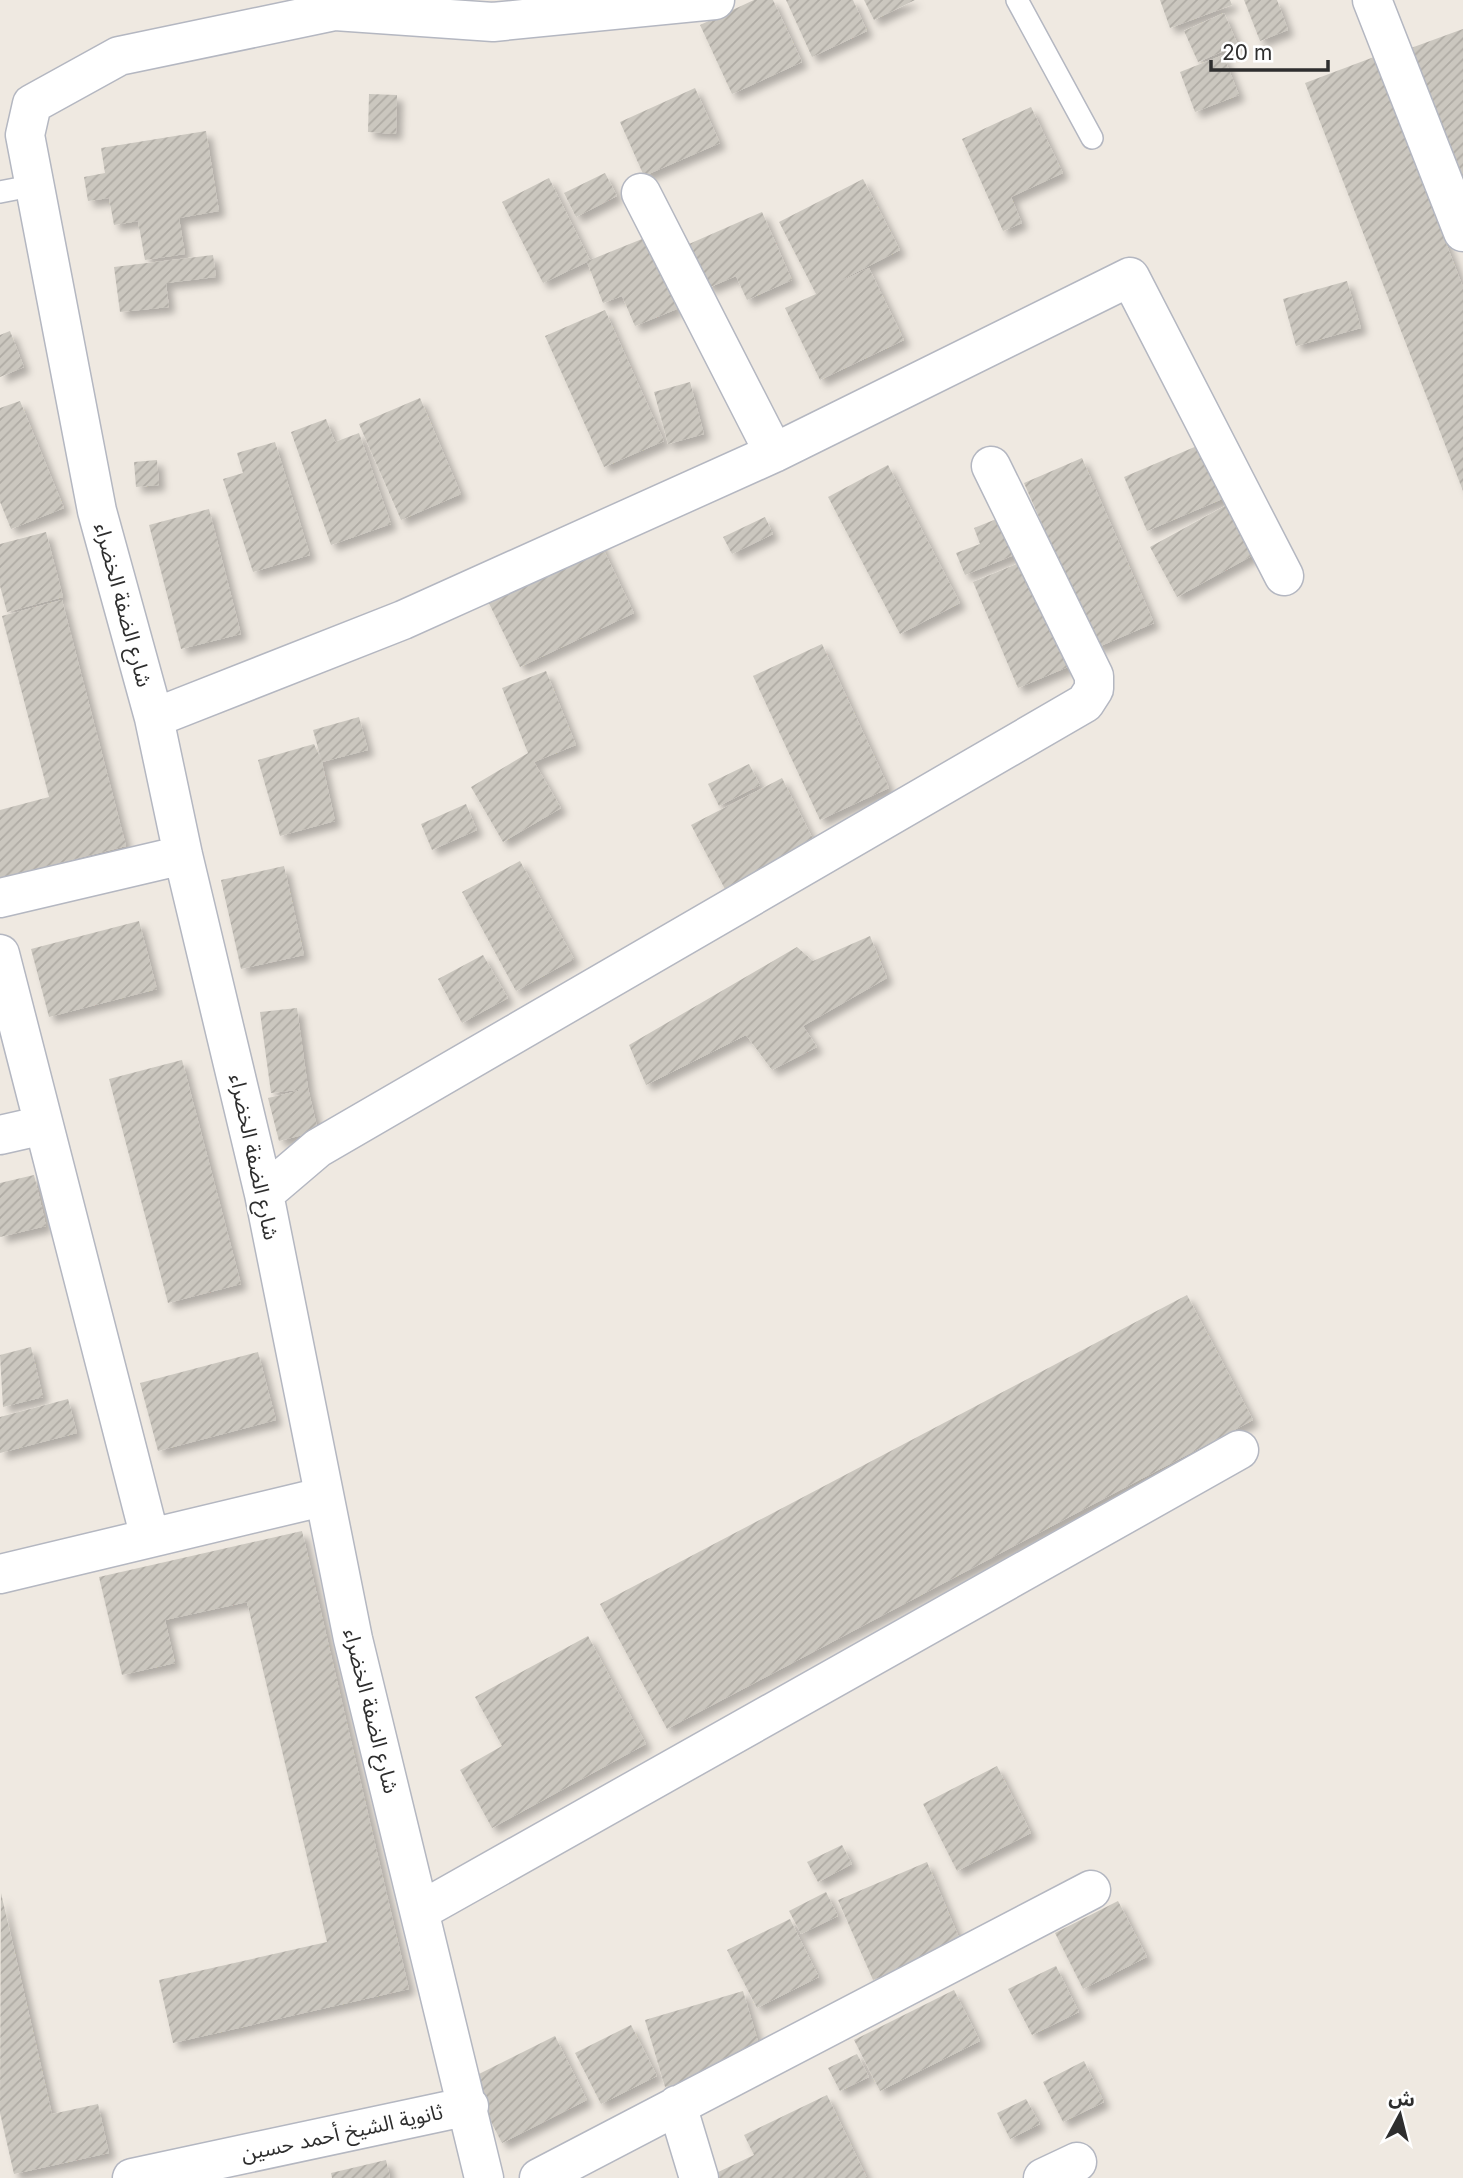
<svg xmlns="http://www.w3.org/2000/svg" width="1463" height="2178" viewBox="0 0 1463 2178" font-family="Inter,'Noto Sans Arabic',sans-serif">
  <defs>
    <pattern id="building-hatch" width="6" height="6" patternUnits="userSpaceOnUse" patternTransform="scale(1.75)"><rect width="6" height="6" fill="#cbc7bf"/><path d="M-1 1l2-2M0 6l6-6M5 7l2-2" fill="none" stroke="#afaba4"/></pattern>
    <filter id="shadow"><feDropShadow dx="6" dy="6" stdDeviation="3.5" flood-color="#0004"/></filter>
  </defs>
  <rect width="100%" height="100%" fill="#efe9e1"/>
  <path fill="url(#building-hatch)" filter="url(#shadow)" d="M 754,0 L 773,0 L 802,62 L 732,94 L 700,25 Z
    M 786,0 L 853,0 L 867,31 L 812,57 Z
    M 864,0 L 915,0 L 874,20 Z
    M 1160,0 L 1230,0 L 1232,5 L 1170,28 Z
    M 1244,0 L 1277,0 L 1288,30 L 1260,41 Z
    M 1224,13 L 1238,45 L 1198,62 L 1184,31 Z
    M 1463,29 L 1463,183 L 1411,48 Z
    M 1223,55 L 1239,95 L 1195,112 L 1180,72 Z
    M 1374,57 L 1463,287 L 1463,491 L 1305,83 Z
    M 695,88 L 720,143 L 644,176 L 620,122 Z
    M 369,94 L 397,95 L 396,134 L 368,132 Z
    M 1031,107 L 1063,173 L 1011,197 L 1022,223 L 1003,231 L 962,139 Z
    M 206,131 L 219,211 L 179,218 L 185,254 L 145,260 L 138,221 L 114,225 L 109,198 L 88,201 L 84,177 L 105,173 L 101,148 Z
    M 605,173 L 617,196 L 576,217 L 564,193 Z
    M 549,178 L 590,260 L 647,237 L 677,309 L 635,326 L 622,296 L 603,303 L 587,262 L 543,283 L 502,202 Z
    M 863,179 L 900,250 L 820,291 L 869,268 L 904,340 L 820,380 L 785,308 L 816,294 L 779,222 Z
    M 762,212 L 792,280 L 747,300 L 736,276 L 708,288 L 689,244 Z
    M 213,255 L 216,277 L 166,283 L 169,307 L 120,312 L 114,267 Z
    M 1347,281 L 1361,328 L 1296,346 L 1283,299 Z
    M 605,310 L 664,441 L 604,467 L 545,336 Z
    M 10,331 L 24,367 L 0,377 L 0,335 Z
    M 690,382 L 704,434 L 668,444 L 654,392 Z
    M 420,398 L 461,494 L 401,520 L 359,424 Z
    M 20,401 L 64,508 L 11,529 L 0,502 L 0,408 Z
    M 326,419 L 335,442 L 359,433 L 391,524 L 331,545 L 291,432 Z
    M 275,442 L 310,555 L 253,572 L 223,479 L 243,473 L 237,453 Z
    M 1204,443 L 1227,497 L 1147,531 L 1124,477 Z
    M 1082,458 L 1154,623 L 1096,648 L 1024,483 Z
    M 157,460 L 159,485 L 136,487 L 134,462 Z
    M 888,465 L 960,603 L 900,634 L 828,497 Z
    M 1232,502 L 1259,552 L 1177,597 L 1150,547 Z
    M 209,509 L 241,634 L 181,649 L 149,525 Z
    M 1009,514 L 1024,551 L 965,575 L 956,553 L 980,544 L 974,528 Z
    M 765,517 L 773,534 L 732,554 L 723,537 Z
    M 46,532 L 63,597 L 7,612 L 0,586 L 0,544 Z
    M 596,534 L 634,613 L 520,667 L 482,589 Z
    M 1031,558 L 1075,664 L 1018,688 L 973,582 Z
    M 62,600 L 126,846 L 0,878 L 0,810 L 49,797 L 2,616 Z
    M 822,644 L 889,788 L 820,820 L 753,676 Z
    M 546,671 L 576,745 L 534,762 L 561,808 L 503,842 L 471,787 L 528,753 L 502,688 Z
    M 359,717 L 368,750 L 322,762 L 313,730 Z
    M 314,744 L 322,762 L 335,821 L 280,836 L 258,760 Z
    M 749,764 L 760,785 L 719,806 L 708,784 Z
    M 782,778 L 816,845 L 726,891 L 691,825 Z
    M 466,804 L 477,830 L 432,850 L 421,824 Z
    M 520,861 L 574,959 L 516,991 L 462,892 Z
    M 284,866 L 304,955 L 241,969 L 221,880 Z
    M 139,921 L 157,989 L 49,1017 L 31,949 Z
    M 870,936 L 887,978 L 803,1026 L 817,1047 L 772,1070 L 746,1035 L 646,1085 L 629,1045 L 797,947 L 813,961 Z
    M 483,955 L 508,998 L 462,1023 L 438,979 Z
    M 297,1008 L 308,1088 L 318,1131 L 279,1141 L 268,1098 L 306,1089 L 271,1093 L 260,1012 Z
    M 182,1060 L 241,1284 L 168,1303 L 109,1079 Z
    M 34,1175 L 46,1226 L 0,1237 L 0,1183 Z
    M 1187,1295 L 1253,1420 L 667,1729 L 600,1604 Z
    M 31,1347 L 43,1397 L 3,1407 L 0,1355 Z
    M 258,1352 L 276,1420 L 158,1451 L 140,1383 Z
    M 68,1399 L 77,1433 L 0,1453 L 0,1417 Z
    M 302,1531 L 409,1989 L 173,2043 L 159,1980 L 327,1942 L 247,1602 L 165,1620 L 175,1663 L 122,1675 L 99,1577 Z
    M 588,1636 L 646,1744 L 492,1828 L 460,1770 L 502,1746 L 475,1697 Z
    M 997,1766 L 1031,1833 L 957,1871 L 923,1804 Z
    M 842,1845 L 852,1864 L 818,1882 L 807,1862 Z
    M 927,1862 L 961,1942 L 873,1980 L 838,1900 Z
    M 826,1892 L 838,1916 L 801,1934 L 789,1911 Z
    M 1,1893 L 52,2114 L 98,2104 L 109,2153 L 14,2174 L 0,2113 Z
    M 1118,1901 L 1147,1957 L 1083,1989 L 1055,1933 Z
    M 790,1919 L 819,1977 L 757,2008 L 727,1950 Z
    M 1056,1966 L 1079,2012 L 1032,2035 L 1008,1989 Z
    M 954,1990 L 980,2041 L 880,2091 L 854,2040 Z
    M 743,1991 L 763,2058 L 665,2087 L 645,2020 Z
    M 631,2025 L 657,2076 L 601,2104 L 575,2053 Z
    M 555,2036 L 587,2100 L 502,2143 L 469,2079 Z
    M 857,2054 L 869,2077 L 840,2091 L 828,2068 Z
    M 1084,2061 L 1104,2102 L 1063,2122 L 1043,2082 Z
    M 827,2095 L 867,2178 L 716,2178 L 714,2174 L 754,2155 L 744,2135 Z
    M 1026,2099 L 1040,2124 L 1010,2139 L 997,2113 Z
    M 386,2160 L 390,2178 L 332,2178 L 331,2173 Z"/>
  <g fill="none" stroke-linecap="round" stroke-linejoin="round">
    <defs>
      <path id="service" d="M 1017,0 L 1092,138
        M 0,192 L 36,185"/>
      <path id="minor" d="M 1372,0 L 1463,232
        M 641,193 L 774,453
        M 154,718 L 403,620 L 774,453 L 1130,277 L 1284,576
        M 0,898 L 183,855
        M 0,954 L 150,1538
        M 0,1135 L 44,1125
        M 264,1194 L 318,1148 L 1085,703 L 1094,689 L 1094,676 L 991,466
        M 0,1574 L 322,1497
        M 420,1911 L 1239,1450
        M 677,2105 L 699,2178
        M 132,2178 L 469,2106
        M 484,2178 L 353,1639 L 264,1194 L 183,855 L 154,718 L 97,511 L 25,135 L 32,104 L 119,56 L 335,11 L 493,22 L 715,0
        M 539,2178 L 1091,1890
        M 1043,2178 L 1077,2162"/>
    </defs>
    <use href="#service" stroke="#b4b7c1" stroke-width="24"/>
    <use href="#minor" stroke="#b4b7c1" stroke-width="41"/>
    <use href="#service" stroke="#fff" stroke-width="21"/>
    <use href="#minor" stroke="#fff" stroke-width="38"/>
  </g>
  <g text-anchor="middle" stroke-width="5" stroke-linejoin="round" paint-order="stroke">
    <g font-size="21" fill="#2e2e2e" stroke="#fff">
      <text transform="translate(123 605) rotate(75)" y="7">شارع الضفة الخضراء</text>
      <text transform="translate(254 1157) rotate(78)" y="7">شارع الضفة الخضراء</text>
      <text transform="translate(371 1711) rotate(76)" y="7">شارع الضفة الخضراء</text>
      <text transform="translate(342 2133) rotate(-12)" y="7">ثانوية الشيخ أحمد حسين</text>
    </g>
  </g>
  <g transform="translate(1400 2115) rotate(7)" stroke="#ffffff" stroke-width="5" paint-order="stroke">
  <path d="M0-5L12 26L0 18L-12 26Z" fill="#2e2e2e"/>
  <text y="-10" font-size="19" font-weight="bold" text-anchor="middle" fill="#2e2e2e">ش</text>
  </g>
  <path d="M1211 60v10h117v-10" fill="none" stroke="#2e2e2e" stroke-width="3.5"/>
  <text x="1222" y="60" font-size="21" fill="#2e2e2e" stroke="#ffffff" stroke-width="5" paint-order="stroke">20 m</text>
</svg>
